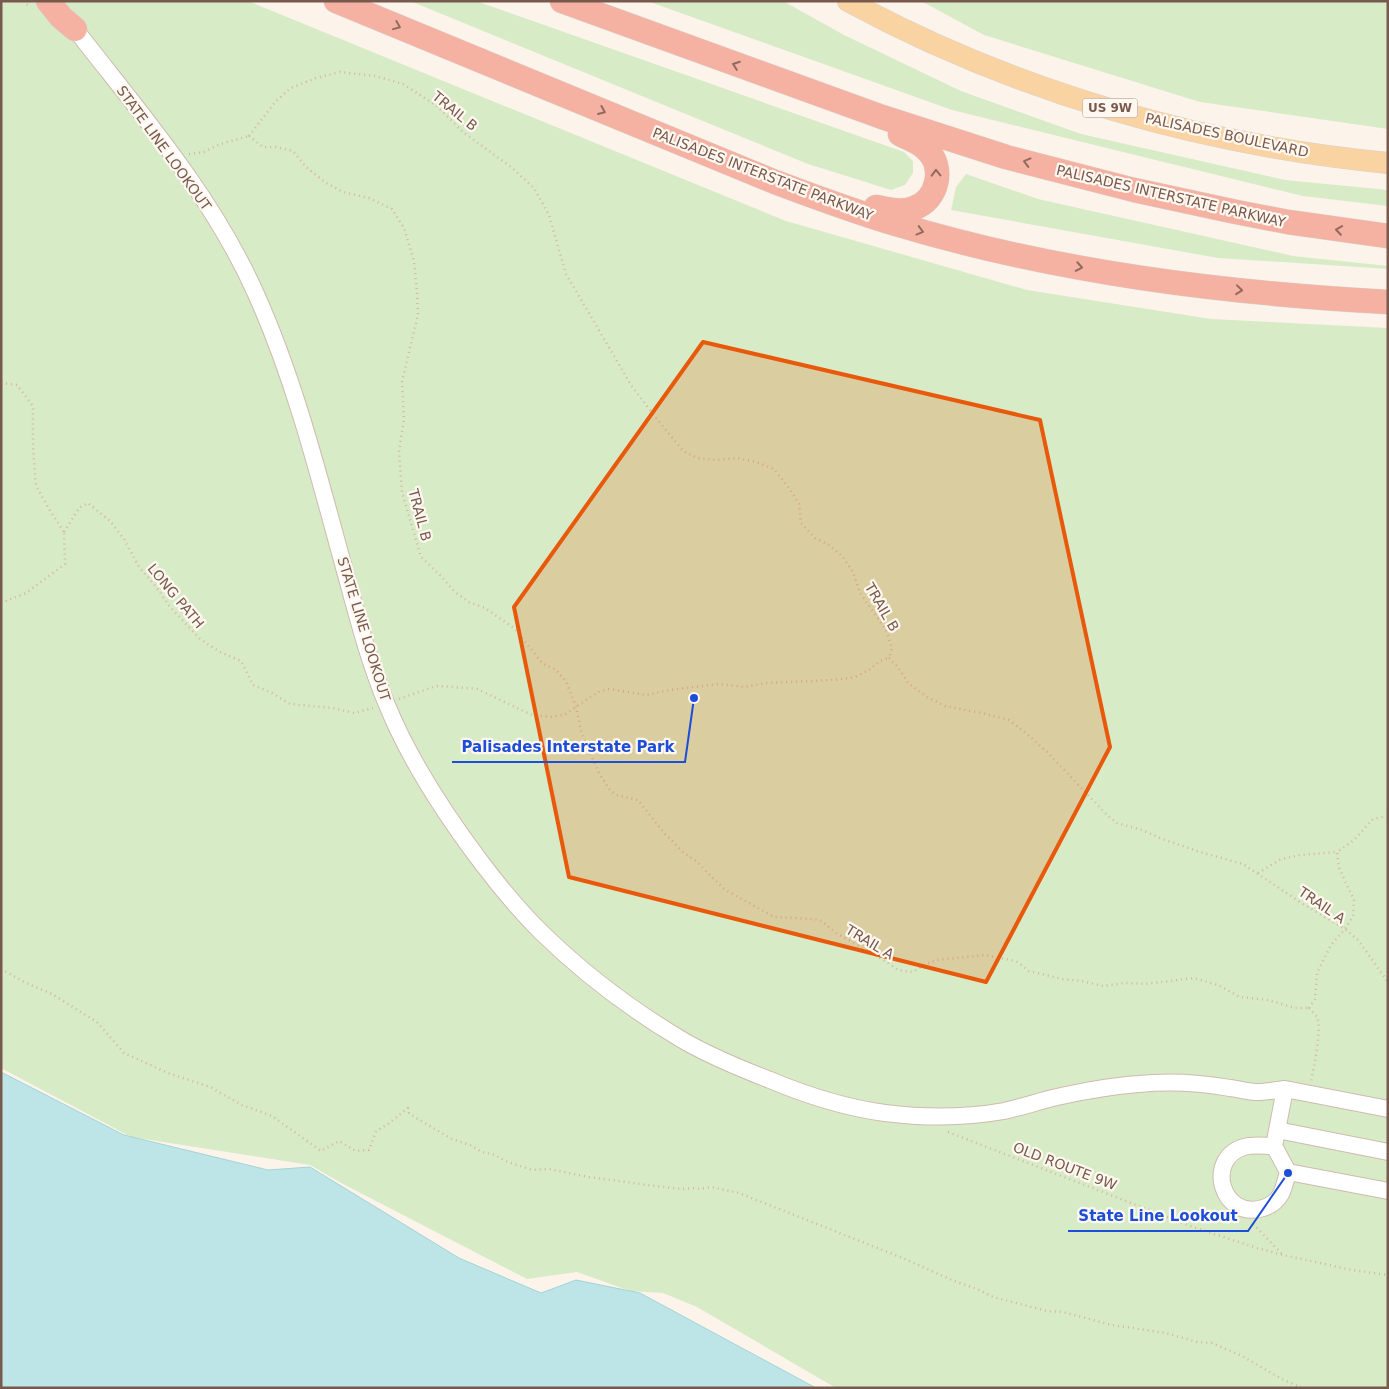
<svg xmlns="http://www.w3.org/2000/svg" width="1389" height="1389" viewBox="0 0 1389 1389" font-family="'DejaVu Sans',sans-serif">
  <rect width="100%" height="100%" fill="#fcf4ea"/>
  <path fill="#d8ebc7" d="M 1,1 L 248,1 L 786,221 L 1027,290 L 1211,319 L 1388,328 L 1388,1388 L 836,1388 L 697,1307 L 663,1293 L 630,1291 L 577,1272 L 527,1279 L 343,1184 L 310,1165 L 131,1137 L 1,1068 Z
    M 410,1 L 476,1 L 904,152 L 913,161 L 913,173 L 905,185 L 891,190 L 808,164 Z
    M 647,1 L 783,1 L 844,35 L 961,91 L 1081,134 L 1285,180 L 1388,190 L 1388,206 L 1303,196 L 952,110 Z
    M 921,1 L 1388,1 L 1388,129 L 1200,102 L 984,35 Z
    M 966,174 L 1038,199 L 1293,256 L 1388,266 L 1388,269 L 1218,258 L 951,210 L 956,187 Z"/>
  <path fill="#bde4e7" stroke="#a4d4d8" d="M 1,1072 L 124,1135 L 268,1170 L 310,1167 L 459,1258 L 541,1293 L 576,1280 L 640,1293 L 816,1388 L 1,1388 Z"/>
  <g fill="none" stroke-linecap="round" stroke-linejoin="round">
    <defs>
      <path id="minor" d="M 75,29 C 140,113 212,195 256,294 C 295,381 318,473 343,564 C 356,611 368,660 387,705 C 410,761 444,813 481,862 C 499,886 519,910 541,932 C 582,972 629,1008 679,1038 C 707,1055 739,1068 770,1080 C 806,1095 847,1108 885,1113 C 924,1118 965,1118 1004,1111 C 1022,1107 1040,1101 1057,1097 C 1084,1091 1111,1086 1139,1084 C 1169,1081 1201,1083 1230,1088 C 1239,1089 1249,1092 1258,1092 C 1266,1092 1276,1090 1285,1089
        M 1388,1109 L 1285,1089 L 1274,1146 L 1288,1172 L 1388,1191
        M 1277,1130 L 1388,1152
        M 1274,1146 C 1264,1146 1253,1144 1244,1147 C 1204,1159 1222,1221 1263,1208 C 1270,1206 1277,1201 1281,1194 C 1284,1188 1286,1179 1288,1172"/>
      <path id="major" d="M 848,1 C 1014,91 1200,145 1388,163"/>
      <path id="highway" d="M 48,1 L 61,17 L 75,29
        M 336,1 L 775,182 C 815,197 855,212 896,224 C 1055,272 1222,293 1388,302
        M 562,1 L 882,117 L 1006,157 L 1134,190 L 1236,212 L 1288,222 L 1388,236
        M 876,207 C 888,210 902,213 914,208 C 938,200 945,167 927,150 C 920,142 909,139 900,134"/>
    </defs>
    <use href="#minor" stroke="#cfbbaf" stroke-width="18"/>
    <use href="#major" stroke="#d9d1cd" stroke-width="22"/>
    <use href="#highway" stroke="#d9d1cd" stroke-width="25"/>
    <path stroke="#d7b4a4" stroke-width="2.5" stroke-dasharray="1 4" stroke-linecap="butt" d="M 23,1 L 30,7
      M 249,136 L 263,147 L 276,147 L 293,151 L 306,167 L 326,183 L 343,192 L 369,198 L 392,209 L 404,228 L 414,261 L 417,293 L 418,314 L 402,382 L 404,419 L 399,451 L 402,492 L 421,557 L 439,574 L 455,592 L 469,602 L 485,608 L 515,629 L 543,664 L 555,669 L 566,681 L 576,707 L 582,735 L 598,771 L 609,789 L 616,795 L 638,800 L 664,833 L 683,852 L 696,861 L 724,889 L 774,917 L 814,919 L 822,921 L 836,933 L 882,959 L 898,970 L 913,972 L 924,965 L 937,960 L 985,955 L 1016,961 L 1029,971 L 1062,979 L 1082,981 L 1103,986 L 1125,983 L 1145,984 L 1194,978 L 1218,985 L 1240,997 L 1268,1000 L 1295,1008 L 1309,1008
      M 249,136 L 276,101 L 291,88 L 316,78 L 340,72 L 375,76 L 403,84 L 437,106 L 463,132 L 511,167 L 534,188 L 549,215 L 566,274 L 631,385 L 653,414 L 683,451 L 697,458 L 716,460 L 738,458 L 756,462 L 774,469 L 789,488 L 799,504 L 801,523 L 815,538 L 829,545 L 842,556 L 853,572 L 860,593 L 886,630 L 892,648 L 889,658
      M 189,154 L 204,152 L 220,144 L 249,136
      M 1,383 L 17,385 L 33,406 L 33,448 L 36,486 L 49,509 L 64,532
      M 64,532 L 79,508 L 88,503 L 110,521 L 124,539 L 139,567 L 157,588 L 170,607 L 200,639 L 220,652 L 241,661 L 253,685 L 272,693 L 290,704 L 333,708 L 354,713 L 373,708
      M 1,603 L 26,593 L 65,564 L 64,532
      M 889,658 L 897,666 L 908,683 L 927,697 L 945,706 L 986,714 L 1009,720 L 1026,733 L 1050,755 L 1108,816 L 1117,823 L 1142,830 L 1162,839 L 1200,852 L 1243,864 L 1303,904 L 1345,929 L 1358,940 L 1388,982
      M 399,699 L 436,686 L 455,687 L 477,689 L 532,715 L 550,717 L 564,715 L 598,692 L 609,689 L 646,695 L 670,690 L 718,684 L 745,687 L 766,683 L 834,680 L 855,677 L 869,670 L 880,661 L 888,658
      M 1258,873 L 1281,859 L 1300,855 L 1337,852
      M 1,969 L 26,983 L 52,994 L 97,1022 L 124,1053 L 168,1073 L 210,1087 L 242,1105 L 272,1116 L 321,1151 L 339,1141 L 356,1151 L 369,1150 L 376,1131 L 388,1124 L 408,1108 L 409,1113 L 416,1118 L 452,1139 L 470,1145 L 482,1152 L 495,1155 L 505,1161 L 532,1170 L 549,1169 L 589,1177 L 655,1186 L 682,1189 L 693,1188 L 700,1189 L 711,1187 L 739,1193 L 905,1259 L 954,1281 L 977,1289 L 993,1297 L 1047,1311 L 1063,1312 L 1112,1325 L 1166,1333 L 1197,1342 L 1212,1343 L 1242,1356 L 1280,1378 L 1302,1388
      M 1309,1008 L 1315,999 L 1317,973 L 1331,945 L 1345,929 L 1353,916 L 1354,900 L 1339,868 L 1337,852 L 1354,840 L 1373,819 L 1388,816
      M 1309,1008 C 1312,1011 1315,1014 1317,1017 C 1322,1029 1314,1067 1311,1081
      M 948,1132 L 1193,1227 L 1257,1248 L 1283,1255 L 1352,1270 L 1388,1275
      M 1253,1224 L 1282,1254"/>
    <use href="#minor" stroke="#fff" stroke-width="16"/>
    <use href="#major" stroke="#fad3a3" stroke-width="21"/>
    <use href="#highway" stroke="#f5b1a2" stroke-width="24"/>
  </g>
  <defs><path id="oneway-chevron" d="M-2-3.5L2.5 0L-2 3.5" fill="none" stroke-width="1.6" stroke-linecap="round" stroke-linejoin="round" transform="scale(1.25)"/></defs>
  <g stroke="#916b5e">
    <use href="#oneway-chevron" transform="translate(397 26) rotate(22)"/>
    <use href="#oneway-chevron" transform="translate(736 65) rotate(-160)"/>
    <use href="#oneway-chevron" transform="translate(602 111) rotate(23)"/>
    <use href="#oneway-chevron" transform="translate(1027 162) rotate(-165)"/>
    <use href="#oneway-chevron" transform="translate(936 173) rotate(-91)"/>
    <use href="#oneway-chevron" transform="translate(1339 230) rotate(-172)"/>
    <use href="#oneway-chevron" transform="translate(920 231) rotate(15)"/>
    <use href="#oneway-chevron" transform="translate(1079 267) rotate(10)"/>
    <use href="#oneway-chevron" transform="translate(1239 290) rotate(6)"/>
  </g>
  <path fill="#e8590c" fill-opacity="0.2" stroke="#e8590c" stroke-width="4" stroke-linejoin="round" d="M 703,342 L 1040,420 L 1110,747 L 986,982 L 569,877 L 514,607 Z"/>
  <g text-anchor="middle" stroke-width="4.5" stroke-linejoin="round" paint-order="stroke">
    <rect fill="#fff8f0" stroke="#a0897e" stroke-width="1" x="1082.5" y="98.5" width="55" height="19" rx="4"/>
    <g font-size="12" font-weight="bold" fill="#78594d">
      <text x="1110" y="112">US 9W</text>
    </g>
    <g font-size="14" fill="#78594d" stroke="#fff8f0">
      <text transform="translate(455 111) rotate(39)" y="5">TRAIL B</text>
      <text transform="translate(1227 135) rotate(12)" y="5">PALISADES BOULEVARD</text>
      <text transform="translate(164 148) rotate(54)" y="5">STATE LINE LOOKOUT</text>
      <text transform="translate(763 174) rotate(21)" y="5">PALISADES INTERSTATE PARKWAY</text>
      <text transform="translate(1171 196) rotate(13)" y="5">PALISADES INTERSTATE PARKWAY</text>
      <text transform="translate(420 515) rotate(75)" y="5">TRAIL B</text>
      <text transform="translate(176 596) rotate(50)" y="5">LONG PATH</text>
      <text transform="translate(882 607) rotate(60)" y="5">TRAIL B</text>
      <text transform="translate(364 629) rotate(73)" y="5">STATE LINE LOOKOUT</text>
      <text transform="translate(1322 905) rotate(34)" y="5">TRAIL A</text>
      <text transform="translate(870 942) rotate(31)" y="5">TRAIL A</text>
      <text transform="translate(1065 1166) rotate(21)" y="5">OLD ROUTE 9W</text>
    </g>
  </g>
  <path fill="none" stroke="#1d4ed8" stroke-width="2" d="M694 698L685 762H452M1288 1173L1248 1231H1068"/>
  <g fill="#1d4ed8" stroke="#fff8f0" stroke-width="2">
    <circle cx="694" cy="698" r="5"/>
    <circle cx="1288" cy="1173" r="5"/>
  </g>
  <g font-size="15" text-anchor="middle" font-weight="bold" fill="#1d4ed8" stroke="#fff8f0" stroke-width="4.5" stroke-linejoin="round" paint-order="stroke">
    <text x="568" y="752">Palisades Interstate Park</text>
    <text x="1158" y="1221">State Line Lookout</text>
  </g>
  <rect width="1389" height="1389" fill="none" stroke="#78594d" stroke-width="5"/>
</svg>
